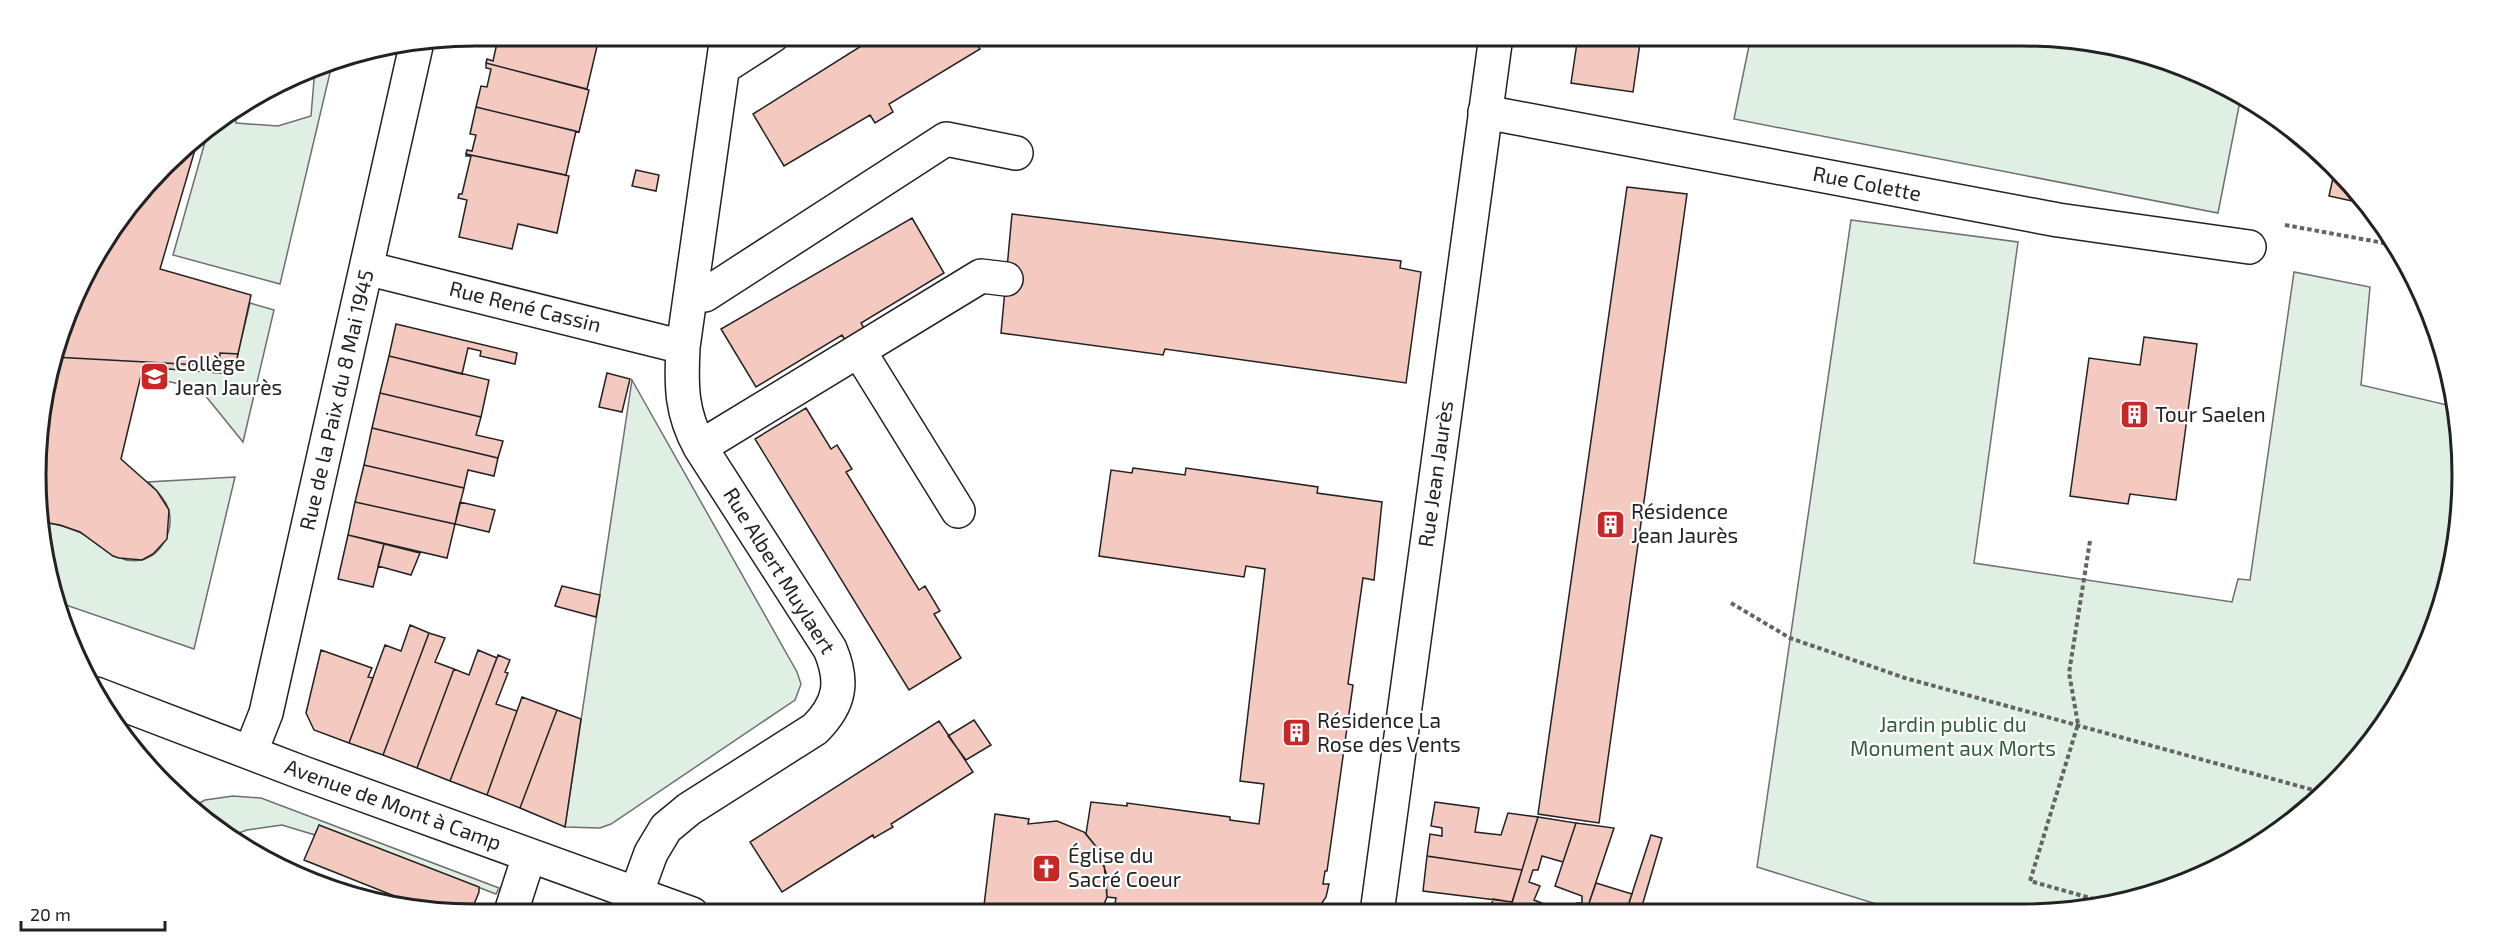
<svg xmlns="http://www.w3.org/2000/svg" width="2498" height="951" viewBox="0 0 2498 951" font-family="'Exo 2',sans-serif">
  <rect width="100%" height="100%" fill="#fff"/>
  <path fill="#e0efe3" stroke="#6f6f6f" stroke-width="1.5" d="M 1751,36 L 2023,36 L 2137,51 L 2217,81 L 2241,96 L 2218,213 L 1734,119 Z
    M 333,60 L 280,284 L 173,255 L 209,128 L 236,109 L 236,123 L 278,126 L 311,116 L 315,68 Z
    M 1851,220 L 2018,242 L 1974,563 L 2232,602 L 2238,579 L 2250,580 L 2294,272 L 2370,287 L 2361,385 L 2456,407 L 2458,418 L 2461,505 L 2447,590 L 2388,719 L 2313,806 L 2217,870 L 2080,911 L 1902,912 L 1757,867 Z
    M 250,303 L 274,310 L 243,442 L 200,389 L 141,375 L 143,367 L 233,374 Z
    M 632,380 L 797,672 L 801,684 L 795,700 L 611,824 L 600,828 L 565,827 Z
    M 235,477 L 194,649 L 57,602 L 45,562 L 43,522 C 56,524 67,527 79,532 C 101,542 114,565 141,560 C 163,555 175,528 168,508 C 165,498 155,489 148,482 Z
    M 233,796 L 261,798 L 499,888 L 496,894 L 319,826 L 315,835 L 282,825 L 247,830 L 228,837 L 208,824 L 192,807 L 205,800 Z"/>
  <path fill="#f3c9c0" stroke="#222" stroke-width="1.5" d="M 493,36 L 576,36 L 598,42 L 587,89 L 486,63 L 487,59 L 493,61 L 497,43 L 491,41 Z
    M 877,36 L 972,36 L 980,49 L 889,104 L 893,112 L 875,123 L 870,115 L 784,166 L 753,114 Z
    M 1578,36 L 1641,36 L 1633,92 L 1571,83 Z
    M 486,63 L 589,90 L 579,132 L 476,107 L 481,86 L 487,87 L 491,69 L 486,68 Z
    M 476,107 L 576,131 L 566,175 L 466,154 L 467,150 L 472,151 L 476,135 L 470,134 Z
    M 199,136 L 160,269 L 251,295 L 238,354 L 220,353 L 219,366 L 54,357 L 59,335 L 95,256 L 186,145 Z
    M 466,154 L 569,176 L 557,233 L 518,224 L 512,249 L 459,237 L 467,200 L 458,198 L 459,194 L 462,194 L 471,156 L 466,156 Z
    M 2335,169 L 2353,186 L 2366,204 L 2329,196 Z
    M 636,170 L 659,175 L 656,191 L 632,186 Z
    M 1627,187 L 1687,194 L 1599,823 L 1538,814 Z
    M 1012,214 L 1401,261 L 1400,268 L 1421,272 L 1406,383 L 1165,349 L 1163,355 L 1001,333 Z
    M 912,218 L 944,273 L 861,323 L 864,328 L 845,340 L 842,335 L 756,387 L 721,329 Z
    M 396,324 L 517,353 L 515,364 L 480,356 L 481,351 L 468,348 L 462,374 L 389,356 Z
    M 2144,337 L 2197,344 L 2176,500 L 2130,494 L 2128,504 L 2070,496 L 2089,358 L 2140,365 Z
    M 220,353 L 238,354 L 234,374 L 143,367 L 121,459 L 157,491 L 169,510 L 167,539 L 153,554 L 142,560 L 119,558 L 113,556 L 80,532 L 60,525 L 43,522 L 40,418 L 54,357 L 219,366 Z
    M 389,356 L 489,380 L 481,417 L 380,393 Z
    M 607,373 L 630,379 L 622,412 L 599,407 Z
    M 380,393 L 481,417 L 476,435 L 503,441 L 498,458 L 372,428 Z
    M 806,408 L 831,449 L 837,445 L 852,469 L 846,472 L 919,590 L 925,586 L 940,611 L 934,614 L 961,658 L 909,690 L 755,439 Z
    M 372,428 L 498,458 L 494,476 L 468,470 L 464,488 L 364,465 Z
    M 364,465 L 464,488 L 455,524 L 355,502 Z
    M 1133,468 L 1185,475 L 1186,468 L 1318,487 L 1317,493 L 1382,502 L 1374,580 L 1363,578 L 1348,684 L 1353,685 L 1327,871 L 1325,871 L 1323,884 L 1329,884 L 1326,897 L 1315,913 L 1152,913 L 1114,909 L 1116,898 L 1107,897 L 1104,863 L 1098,849 L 1086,834 L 1091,802 L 1127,806 L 1127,803 L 1230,817 L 1230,820 L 1259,824 L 1264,784 L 1240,781 L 1265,569 L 1246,566 L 1244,577 L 1099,556 L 1111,470 L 1132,473 Z
    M 355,502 L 455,524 L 447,558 L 348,535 Z
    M 460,502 L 495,510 L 489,532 L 455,524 Z
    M 348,535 L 384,544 L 373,587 L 338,579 Z
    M 384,544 L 420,553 L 411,575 L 378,566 Z
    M 562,586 L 600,595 L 596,617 L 555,606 Z
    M 410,625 L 429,633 L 383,755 L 349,743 L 385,645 L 401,651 Z
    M 429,633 L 445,638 L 435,662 L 454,669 L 417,768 L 383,755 Z
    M 321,650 L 372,668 L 368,677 L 373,678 L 349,743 L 314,730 L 306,713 Z
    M 478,650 L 497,658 L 450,781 L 417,768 L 454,669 L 469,675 Z
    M 498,655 L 510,660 L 505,672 L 508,673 L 496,704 L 517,711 L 487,795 L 450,781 Z
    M 522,697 L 557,710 L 520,808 L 487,795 Z
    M 557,710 L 581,719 L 565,827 L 520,808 Z
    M 974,720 L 991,745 L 966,760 L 948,736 Z
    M 939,721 L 973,772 L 891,824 L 893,827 L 874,838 L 873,835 L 782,892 L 750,842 Z
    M 1435,802 L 1479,808 L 1475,832 L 1501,835 L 1508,813 L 1538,817 L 1522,870 L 1427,856 L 1430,834 L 1442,836 L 1442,828 L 1431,826 Z
    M 995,814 L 1029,819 L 1028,824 L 1057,821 L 1084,832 L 1098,849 L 1106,873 L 1107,897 L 1100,914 L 983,914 Z
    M 1538,817 L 1576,823 L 1563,862 L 1542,856 L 1538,870 L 1533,870 L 1529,882 L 1540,886 L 1534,900 L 1549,906 L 1547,912 L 1509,913 Z
    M 1576,823 L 1614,828 L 1586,912 L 1573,912 L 1577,903 L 1582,903 L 1582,896 L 1555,886 Z
    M 319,825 L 479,887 L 479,892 L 470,914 L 427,909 L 304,860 Z
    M 1651,835 L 1662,838 L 1642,906 L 1645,907 L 1643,912 L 1626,912 Z
    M 1427,856 L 1522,870 L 1512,902 L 1423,891 Z
    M 1596,883 L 1632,894 L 1626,912 L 1586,912 Z
    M 1493,899 L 1512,902 L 1509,913 L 1489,913 Z
    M 1549,906 L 1567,912 L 1547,912 Z"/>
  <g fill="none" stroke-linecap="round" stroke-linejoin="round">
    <defs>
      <path id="street" d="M 724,67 L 772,36
        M 1485,112 L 2058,220 L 2249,247
        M 366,268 L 683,347
        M 690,297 L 705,295 L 946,139 L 1016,153
        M 859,351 L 958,511
        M 700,447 L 981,276 L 1006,279
        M 96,694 L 303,773 L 692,914
        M 251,751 L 266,713 L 416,46
        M 636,894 L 651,853 L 666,828 L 689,809 L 815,729 C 840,704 844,682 830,649 L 700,447 C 681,413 681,386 683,347 L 727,36
        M 510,915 L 529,856"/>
      <path id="secondary" d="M 1377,913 L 1496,36"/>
    </defs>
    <use href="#street" stroke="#222" stroke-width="36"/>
    <use href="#secondary" stroke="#222" stroke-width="36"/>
    <path stroke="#646464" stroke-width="4" stroke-dasharray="4.5 3" stroke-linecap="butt" d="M 2285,225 L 2395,245
      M 2090,541 L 2069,673 L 2078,724 L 2030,881 L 2108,903
      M 1731,603 L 1790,638 L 1905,678 L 2324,793"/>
    <use href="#street" stroke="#fff" stroke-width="33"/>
    <use href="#secondary" stroke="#fff" stroke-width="33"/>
  </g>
  <defs>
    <symbol id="school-square" viewBox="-11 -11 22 22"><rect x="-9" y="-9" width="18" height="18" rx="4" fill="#c62828" stroke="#fff"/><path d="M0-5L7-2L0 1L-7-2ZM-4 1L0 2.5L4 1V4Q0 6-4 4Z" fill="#fff"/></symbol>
    <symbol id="building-square" viewBox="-11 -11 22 22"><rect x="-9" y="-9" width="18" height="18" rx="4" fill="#c62828" stroke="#fff"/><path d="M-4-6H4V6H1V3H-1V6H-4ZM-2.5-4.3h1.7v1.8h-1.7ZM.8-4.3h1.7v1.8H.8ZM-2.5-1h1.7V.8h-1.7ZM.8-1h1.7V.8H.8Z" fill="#fff"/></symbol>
    <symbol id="church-square" viewBox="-11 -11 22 22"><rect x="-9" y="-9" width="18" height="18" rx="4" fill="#c62828" stroke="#fff"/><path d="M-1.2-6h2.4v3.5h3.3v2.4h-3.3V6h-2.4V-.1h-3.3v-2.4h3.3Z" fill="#fff"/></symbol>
  </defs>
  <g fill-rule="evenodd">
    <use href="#school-square" x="138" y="360" width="33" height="33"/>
    <use href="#building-square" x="2118" y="398" width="33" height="33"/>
    <use href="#building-square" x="1594" y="508" width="33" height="33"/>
    <use href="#building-square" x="1280" y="716" width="33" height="33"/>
    <use href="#church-square" x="1030" y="852" width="33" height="33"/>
  </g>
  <g text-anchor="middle" stroke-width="4.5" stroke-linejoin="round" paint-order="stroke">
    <g font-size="21" fill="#222" stroke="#fff">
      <text transform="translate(1867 184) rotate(11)" y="7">Rue Colette</text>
      <text transform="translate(525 307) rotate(14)" y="7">Rue René Cassin</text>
      <text transform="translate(337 400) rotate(-77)" y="7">Rue de la Paix du 8 Mai 1945</text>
      <text transform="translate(1436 474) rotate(-82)" y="7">Rue Jean Jaurès</text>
      <text transform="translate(779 571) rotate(58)" y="7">Rue Albert Muylaert</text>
      <text transform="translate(393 805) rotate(20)" y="7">Avenue de Mont à Camp</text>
    </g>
    <g font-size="21" fill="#222" stroke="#fff" text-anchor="start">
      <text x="175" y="371">Collège<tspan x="175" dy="24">Jean Jaurès</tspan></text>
      <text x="2155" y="422">Tour Saelen</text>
      <text x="1631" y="519">Résidence<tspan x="1631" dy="24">Jean Jaurès</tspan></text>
      <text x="1317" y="728">Résidence La<tspan x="1317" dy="24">Rose des Vents</tspan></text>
      <text x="1068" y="863">Église du<tspan x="1068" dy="24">Sacré Coeur</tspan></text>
    </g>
    <g font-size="21" fill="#2f5e38" stroke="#fff">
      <text x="1953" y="732">Jardin public du<tspan x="1953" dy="24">Monument aux Morts</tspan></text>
    </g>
  </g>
  <path d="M0 0H2498V951H0ZM475 46H2023A429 429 0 0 1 2452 475V475A429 429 0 0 1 2023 904H475A429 429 0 0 1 46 475V475A429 429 0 0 1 475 46Z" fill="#fff" fill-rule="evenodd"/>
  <path fill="none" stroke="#222" stroke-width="3" d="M475 46H2023A429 429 0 0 1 2452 475V475A429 429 0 0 1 2023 904H475A429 429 0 0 1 46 475V475A429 429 0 0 1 475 46Z"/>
  <path d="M21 921v9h144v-9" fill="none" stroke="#222222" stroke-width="3"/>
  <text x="30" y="921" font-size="18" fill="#222222" stroke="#ffffff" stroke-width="4.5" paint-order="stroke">20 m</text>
</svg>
